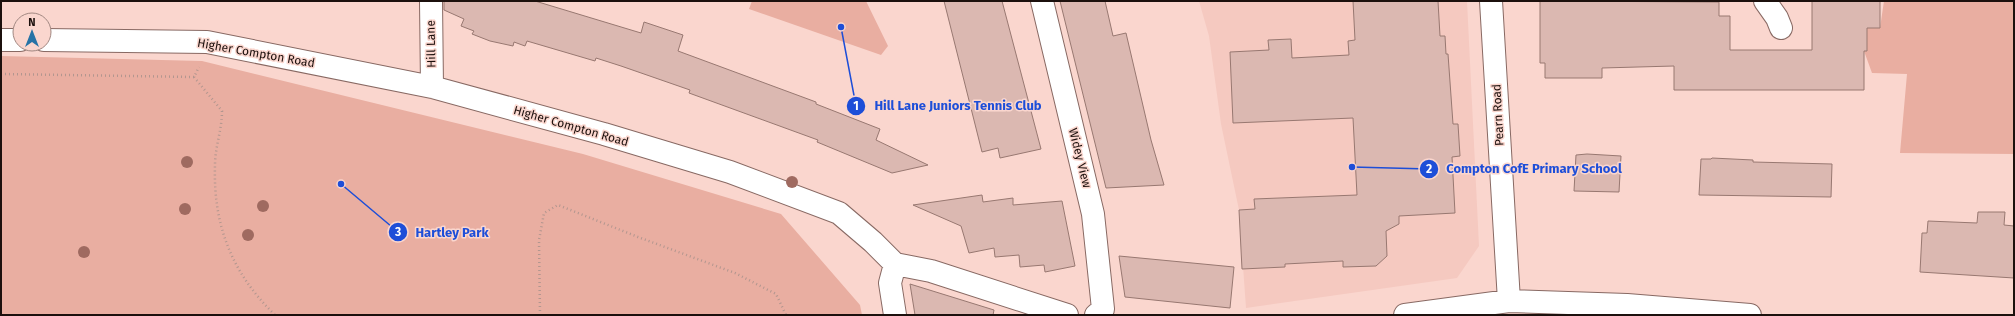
<svg xmlns="http://www.w3.org/2000/svg" width="2015" height="316" viewBox="0 0 2015 316" font-family="'Fira Sans',sans-serif">
  <rect width="100%" height="100%" fill="#fad6ce"/>
  <path fill="#f5c9c0" d="M 1199,1 L 1467,1 L 1479,246 L 1457,278 L 1246,308 L 1239,210 L 1221,124 L 1209,36 Z"/>
  <path fill="#e9aea1" d="M 752,1 L 866,1 L 888,46 L 881,55 L 749,9 Z
    M 1884,1 L 2014,1 L 2014,154 L 1900,153 L 1907,74 L 1872,73 L 1864,51 L 1867,50 L 1867,28 L 1880,28 Z
    M 1,56 L 202,61 L 583,154 L 781,214 L 860,305 L 862,315 L 1,315 Z"/>
  <path fill="#dbb8b1" stroke="#987871" d="M 444,1 L 535,1 L 641,33 L 644,22 L 683,35 L 678,51 L 816,102 L 816,104 L 880,129 L 876,140 L 928,165 L 892,173 L 817,142 L 818,140 L 689,93 L 690,90 L 621,66 L 596,58 L 595,61 L 527,41 L 525,46 L 514,42 L 513,46 L 490,41 L 472,34 L 474,31 L 461,26 L 464,19 L 444,10 Z
    M 944,1 L 1002,1 L 1041,149 L 1000,158 L 998,148 L 982,152 Z
    M 1060,1 L 1105,1 L 1113,36 L 1126,33 L 1151,140 L 1164,185 L 1106,188 Z
    M 1353,1 L 1438,1 L 1440,36 L 1445,36 L 1446,54 L 1448,54 L 1453,124 L 1458,124 L 1460,156 L 1452,157 L 1455,213 L 1399,216 L 1399,224 L 1386,231 L 1387,256 L 1376,266 L 1343,267 L 1343,261 L 1285,264 L 1285,267 L 1242,269 L 1239,210 L 1255,209 L 1254,199 L 1357,195 L 1353,118 L 1233,123 L 1230,52 L 1269,50 L 1268,40 L 1291,39 L 1292,58 L 1349,55 L 1348,41 L 1355,40 Z
    M 1540,1 L 1719,2 L 1719,16 L 1730,16 L 1730,50 L 1812,50 L 1812,1 L 1880,1 L 1880,28 L 1867,28 L 1867,51 L 1864,51 L 1864,90 L 1674,90 L 1674,66 L 1602,68 L 1602,78 L 1545,78 L 1545,63 L 1540,63 Z
    M 1587,154 L 1621,156 L 1619,192 L 1574,191 L 1576,155 Z
    M 1712,158 L 1753,160 L 1753,162 L 1832,164 L 1831,197 L 1699,195 L 1701,159 L 1711,159 Z
    M 982,195 L 983,202 L 1013,198 L 1013,205 L 1062,201 L 1075,266 L 1045,272 L 1044,265 L 1020,267 L 1019,255 L 995,257 L 994,248 L 969,253 L 961,226 L 913,205 Z
    M 1978,212 L 2005,212 L 2004,225 L 2014,226 L 2014,278 L 1920,272 L 1922,233 L 1927,233 L 1928,221 L 1977,223 Z
    M 1119,256 L 1234,267 L 1230,308 L 1125,297 Z
    M 910,284 L 994,310 L 993,315 L 915,315 Z"/>
  <g fill="none" stroke-linecap="round" stroke-linejoin="round">
    <defs>
      <path id="minor" d="M 431,1 L 432,87
        M 1042,1 L 1093,214 L 1103,309 L 1096,315
        M 1491,1 L 1509,301
        M 1765,1 L 1777,18 L 1781,28
        M 1,40 L 20,40
        M 44,40 L 207,42 L 432,87 L 604,134 L 730,172 L 839,213 L 873,242 L 895,264 L 931,271 L 1067,315
        M 895,264 L 890,283 L 895,315
        M 1405,315 L 1509,301 L 1627,305 L 1750,315"/>
    </defs>
    <use href="#minor" stroke="#886963" stroke-width="24"/>
    <path stroke="#b2968f" stroke-width="2.5" stroke-dasharray="1 3" stroke-linecap="butt" d="M 1,74 L 194,77 L 199,67
      M 194,77 L 222,111 C 222,130 215,147 215,165 C 213,226 232,273 275,315
      M 540,315 L 539,240 L 544,213 L 558,205 L 638,237 L 735,273 L 776,294 L 786,315"/>
    <use href="#minor" stroke="#fff" stroke-width="22"/>
  </g>
  <g fill="#9f6a60">
    <circle cx="187" cy="162" r="6"/>
    <circle cx="792" cy="182" r="6"/>
    <circle cx="263" cy="206" r="6"/>
    <circle cx="185" cy="209" r="6"/>
    <circle cx="248" cy="235" r="6"/>
    <circle cx="84" cy="252" r="6"/>
  </g>
  <g text-anchor="middle" stroke-width="3" stroke-linejoin="round" paint-order="stroke">
    <g font-size="12" fill="#1c100d" stroke="#fad6ce">
      <text transform="translate(431 44) rotate(-91)" y="4">Hill Lane</text>
      <text transform="translate(256 53) rotate(10)" y="4">Higher Compton Road</text>
      <text transform="translate(1498 115) rotate(-93)" y="4">Pearn Road</text>
      <text transform="translate(571 126) rotate(16)" y="4">Higher Compton Road</text>
      <text transform="translate(1080 158) rotate(76)" y="4">Widey View</text>
    </g>
  </g>
  <path fill="none" stroke="#1d4ed8" stroke-width="1.5" d="M841 27L856 106M1352 167L1429 169M341 184L398 232"/>
  <g fill="#1d4ed8" stroke="#fad6ce" stroke-width="1.5">
    <circle cx="841" cy="27" r="4"/>
    <circle cx="1352" cy="167" r="4"/>
    <circle cx="341" cy="184" r="4"/>
    <circle cx="856" cy="106" r="10"/>
    <circle cx="1429" cy="169" r="10"/>
    <circle cx="398" cy="232" r="10"/>
  </g>
  <g font-size="12" text-anchor="middle" font-weight="bold" fill="#fff">
    <text x="856" y="110">1</text>
    <text x="1429" y="173">2</text>
    <text x="398" y="236">3</text>
  </g>
  <g font-size="13" text-anchor="middle" font-weight="bold" fill="#1d4ed8" stroke="#fad6ce" stroke-width="3" stroke-linejoin="round" paint-order="stroke">
    <text x="958" y="110">Hill Lane Juniors Tennis Club</text>
    <text x="1534" y="173">Compton CofE Primary School</text>
    <text x="452" y="237">Hartley Park</text>
  </g>
  <rect width="2015" height="316" fill="none" stroke="#1c100d" stroke-width="4"/>
  <g transform="translate(32 32)"><circle r="19" fill="#fad6ce" stroke="#a18781"/>
  <path d="M0-3L7 15L0 10L-7 15Z" fill="#2773a6"/>
  <text y="-6" font-size="11" font-weight="bold" text-anchor="middle" fill="#1c100d">N</text>
  </g>
</svg>
